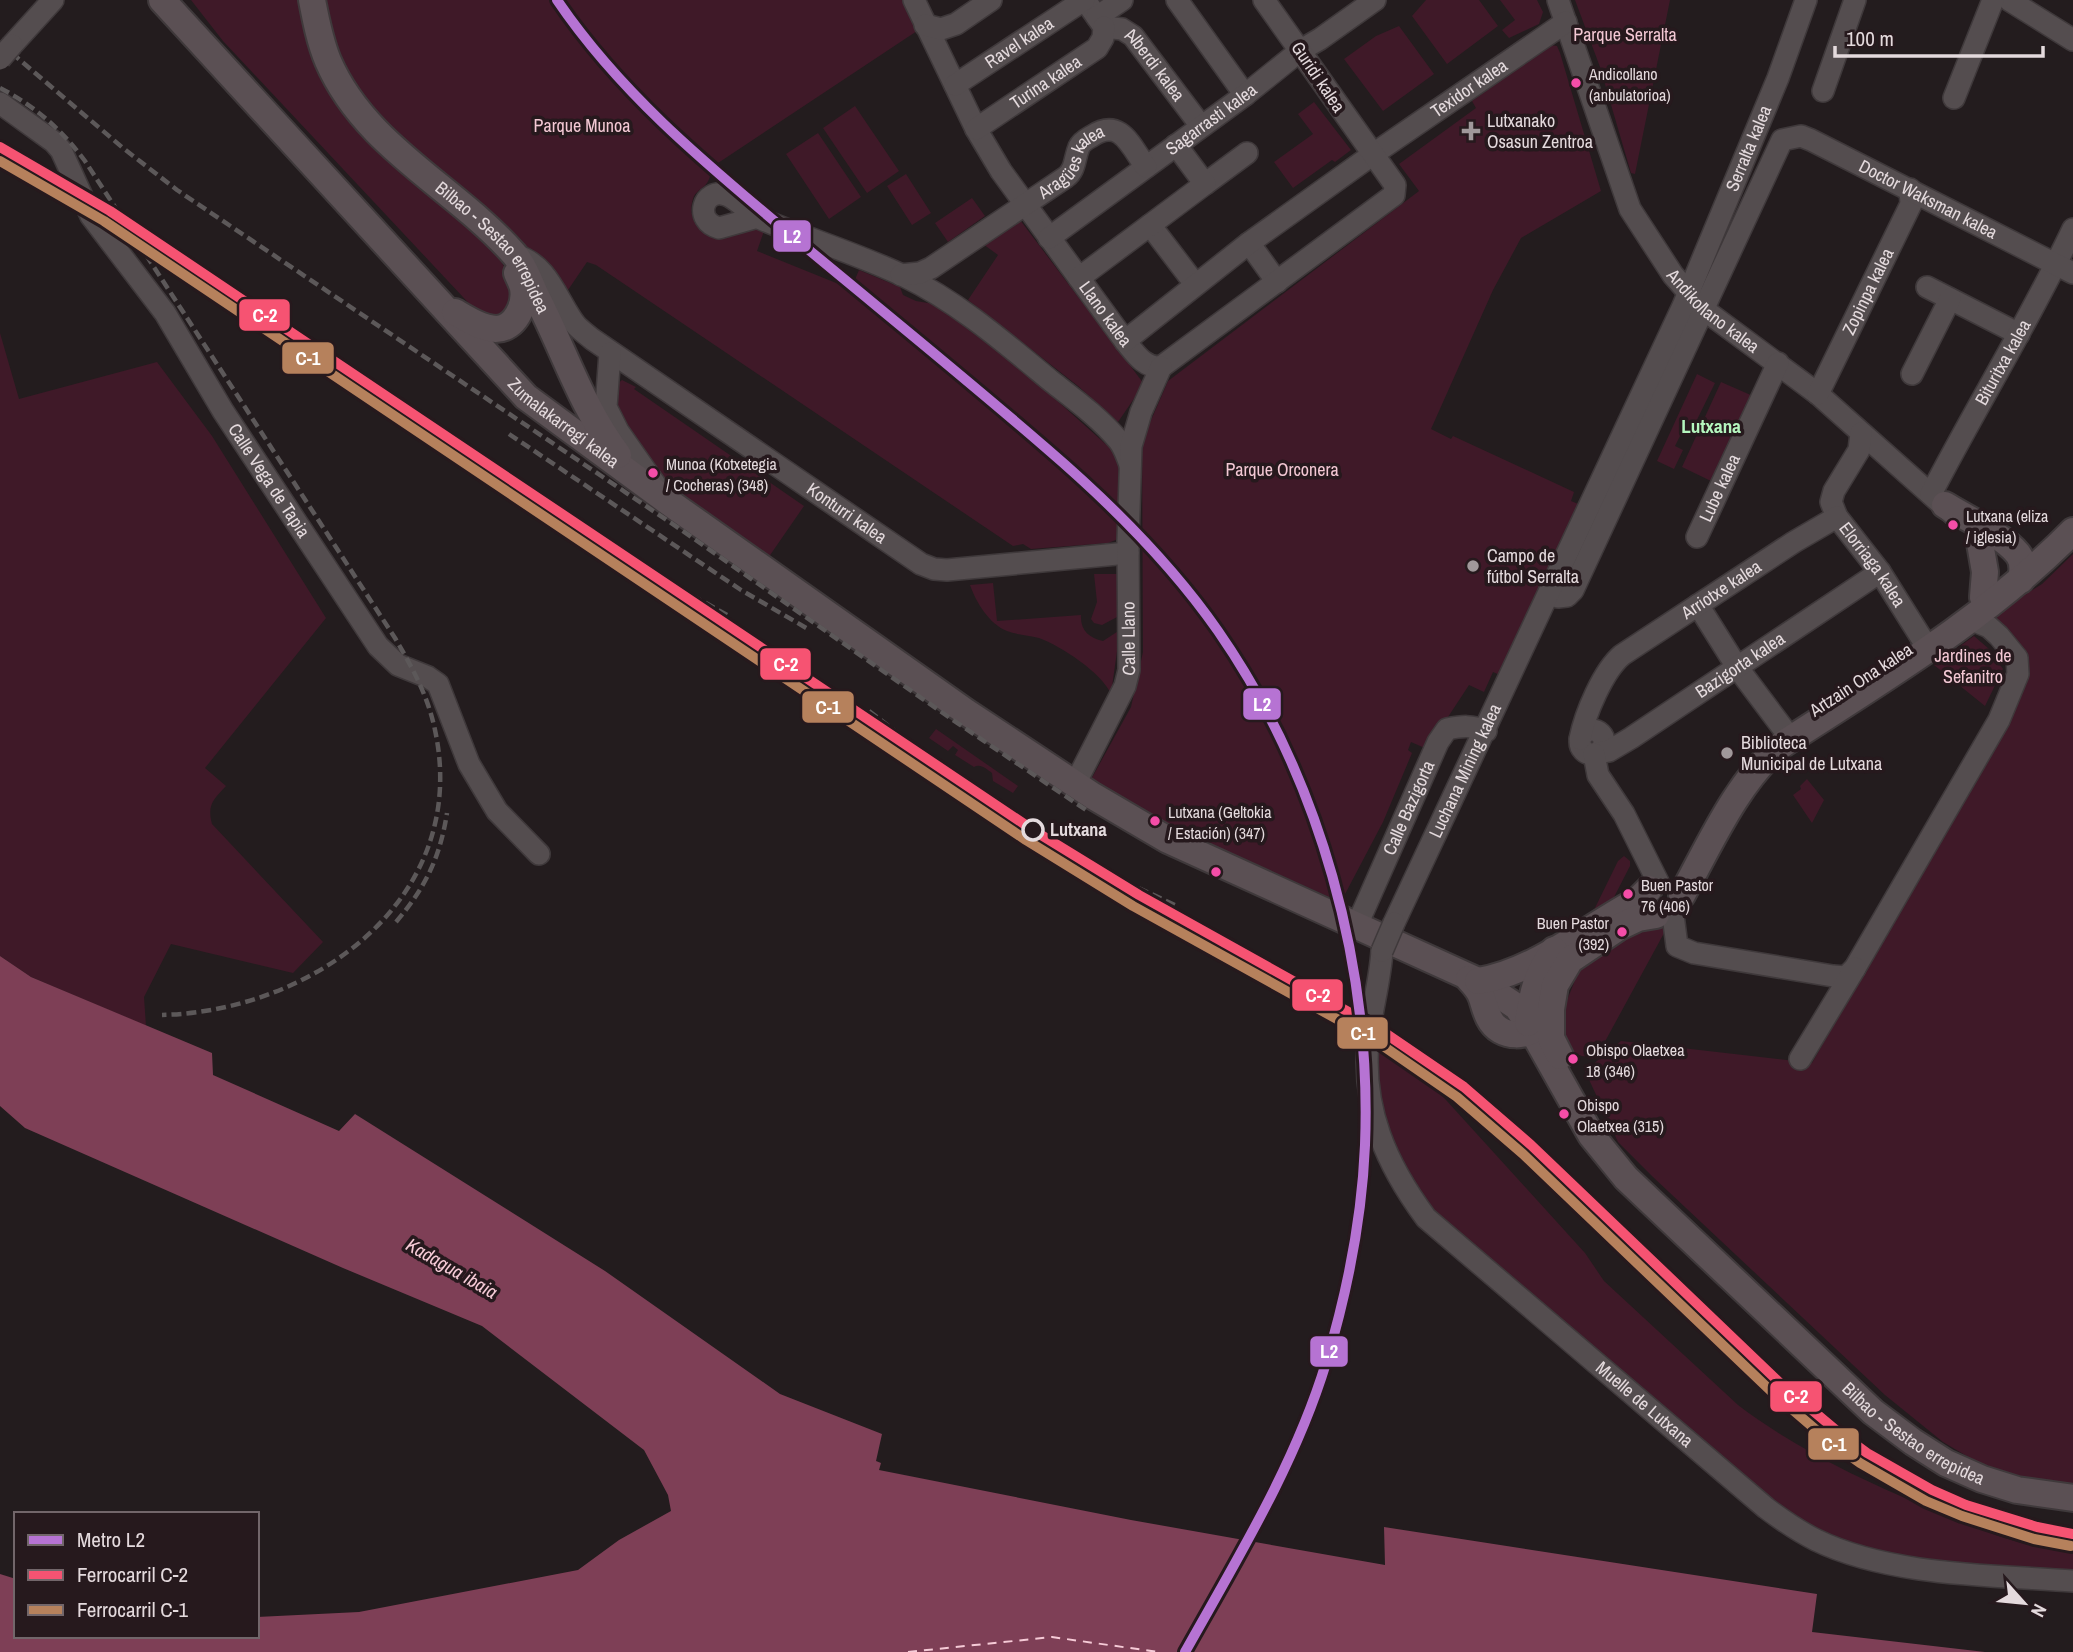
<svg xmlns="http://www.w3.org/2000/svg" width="2073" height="1652" viewBox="0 0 2073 1652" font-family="'Archivo Narrow',sans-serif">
  <rect width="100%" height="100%" fill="#231c1e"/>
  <path fill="#3f1928" d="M 191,0 L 302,0 L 311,48 L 485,235 L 516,286 L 517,302 L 500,318 L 477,312 L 223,41 Z
    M 324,0 L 906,0 L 920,29 L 712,167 C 711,172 710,179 707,183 C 703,189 695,191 693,199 C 686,221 702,236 721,239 L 746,228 L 764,231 L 757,251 L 851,289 L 859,270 L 900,287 L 903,295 L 916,301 L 934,304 L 973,333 L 1025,372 L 1119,456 L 1118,539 L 1108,543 L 1031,549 L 1023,544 L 1013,546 L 596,265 L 587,262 L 566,293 L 538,265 L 527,247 L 483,207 L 422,161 L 341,78 Z
    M 1426,0 L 1479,0 L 1498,26 L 1447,64 L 1412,16 Z
    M 1500,0 L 1537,0 L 1543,12 L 1539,24 L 1509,38 L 1502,30 L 1515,20 Z
    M 1575,0 L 1670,0 L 1635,174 L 1631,173 L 1600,67 Z
    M 1399,26 L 1434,74 L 1383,111 L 1344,59 L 1376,36 Z
    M 1550,45 L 1557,46 L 1560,53 L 1601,191 L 1521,238 L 1493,290 L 1431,429 L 1451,439 L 1453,436 L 1574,492 L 1571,501 L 1583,506 L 1505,677 L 1493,672 L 1484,692 L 1469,685 L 1427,749 L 1411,742 L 1408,750 L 1412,753 L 1383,822 L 1344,896 L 1338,901 L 1180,830 L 1089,783 L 1131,707 L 1143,652 L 1142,441 L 1168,381 L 1419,191 L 1399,164 L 1476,108 L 1472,101 Z
    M 1314,102 L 1351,150 L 1335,162 L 1332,160 L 1293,188 L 1274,162 L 1313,134 L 1298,114 Z
    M 855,106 L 899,171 L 867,193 L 823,128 Z
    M 818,133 L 861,197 L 829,219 L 786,154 Z
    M 906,174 L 931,213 L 912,225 L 887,186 Z
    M 972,198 L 985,216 L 948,242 L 935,223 Z
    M 1020,220 L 1144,384 L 1118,422 L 1078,386 L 968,300 L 998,255 L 983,244 Z
    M 0,333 L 19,399 L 157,362 L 212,436 L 326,618 L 205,768 L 226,786 C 213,800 207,805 212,824 L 323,942 L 293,973 L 171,944 L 144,997 L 146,1026 L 31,977 L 0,956 Z
    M 1697,374 L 1715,383 L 1690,434 L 1683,430 L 1675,446 L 1683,450 L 1674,469 L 1657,461 Z
    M 622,380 L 636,387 L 634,389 L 804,506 L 766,561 L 674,492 L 628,433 L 616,411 L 615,386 Z
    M 1721,382 L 1753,396 L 1713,482 L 1682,467 Z
    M 2073,554 L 2073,1489 L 2033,1482 L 1987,1468 L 1943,1442 L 1885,1395 L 1653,1177 L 1618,1142 L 1585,1071 L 1621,1041 L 1812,1063 L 2005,723 L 2027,661 L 2015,639 L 1991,616 L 2042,584 Z
    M 1094,574 L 1117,574 L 1119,616 L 1102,625 L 1094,623 L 1091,619 L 1097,602 Z
    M 993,583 L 997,621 L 1081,615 C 1080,630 1089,638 1103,641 L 1120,630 L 1111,694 C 1102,673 1061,646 1039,638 C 1028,635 1017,635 1007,631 C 989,624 976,602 970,585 Z
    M 1974,636 L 1989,649 L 2003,669 L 1985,706 L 1934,665 Z
    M 936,729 L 1018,786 L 1013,793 L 993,781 L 992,773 C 987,769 980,763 974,767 L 955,755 L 958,750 L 953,746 L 948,751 L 929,738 Z
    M 1807,779 L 1824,800 L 1812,823 L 1793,795 L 1801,789 L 1800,786 Z
    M 1624,856 L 1630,861 L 1630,866 L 1611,903 L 1594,910 L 1618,861 Z
    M 1663,920 L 1669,924 L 1602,1047 C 1588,1061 1583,1058 1567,1048 L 1560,1018 L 1583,960 Z
    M 1365,1049 L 1388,1053 L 1426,1078 L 1585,1253 L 1604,1281 L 1738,1405 C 1796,1449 1860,1479 1926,1507 C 1973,1527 2021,1548 2073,1553 L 2073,1581 L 1896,1566 L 1818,1541 L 1405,1189 Z"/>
  <path fill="#7e3f56" d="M 0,956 L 31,977 L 212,1053 L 213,1075 L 339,1131 L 355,1114 L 605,1271 L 780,1394 L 882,1434 L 876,1461 L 881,1463 L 879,1470 L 1131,1520 L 1385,1565 L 1384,1527 L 1817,1594 L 1812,1632 L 1985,1652 L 0,1652 L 0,1574 L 16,1579 L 16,1636 L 257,1636 L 257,1617 L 359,1612 L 578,1570 L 619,1540 L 671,1511 L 668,1495 L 644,1450 L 482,1326 L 343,1268 L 25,1128 L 0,1106 Z"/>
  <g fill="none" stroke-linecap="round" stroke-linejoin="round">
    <path stroke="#f6cbd7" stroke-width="2" stroke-dasharray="9 7" stroke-linecap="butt" d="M 908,1652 L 1052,1637 L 1158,1652"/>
    <defs>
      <g id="minor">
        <path id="s1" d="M 914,0 L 976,129 L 1001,171 L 1125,341 C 1135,353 1144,368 1161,367"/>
        <path id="s2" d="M 1085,0 L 1104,27 L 1122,29 L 1133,36 L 1201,126"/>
        <path d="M 1177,0 L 1245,95"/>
        <path id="s3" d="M 1558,0 L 1630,209 L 1673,275 L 1703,309 L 1818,394 L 1955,516"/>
        <path d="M 2009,0 L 2073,40"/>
        <path d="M 1097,17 L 1122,0"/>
        <path d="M 925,25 L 941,29 L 956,24 L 991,0"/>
        <path d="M 12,45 L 53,0"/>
        <path id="s4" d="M 955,85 L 1084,0"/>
        <path d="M 1823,91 L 1855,0"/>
        <path d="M 1954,98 L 1993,0"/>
        <path id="s5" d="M 0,103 L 54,142 L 61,150 L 91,216 L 165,313 L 223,411 L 378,646 L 398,665 L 428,677 L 438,684 L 469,764 L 497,811 L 539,854"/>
        <path id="s6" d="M 976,129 L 1097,48 L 1103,38 L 1104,27"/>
        <path d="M 1205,184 L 1247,153"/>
        <path d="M 758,217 L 719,228 C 693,221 703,187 726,195 C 736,198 749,213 761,219 C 808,239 858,254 904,276 C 958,302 1005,343 1051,381 C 1074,399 1100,418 1119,441 C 1124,448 1127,456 1130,465"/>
        <path d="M 1150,225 L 1195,284"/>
        <path id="s7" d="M 1049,238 L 1245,95 L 1301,50 L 1320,39 L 1375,0"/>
        <path d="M 1249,243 L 1277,282"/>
        <path id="s8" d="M 515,255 C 548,264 557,300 575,324 C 580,330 586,334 592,339 L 921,564 L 934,569 L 947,570 L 1128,553"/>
        <path id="s9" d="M 901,275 L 920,273 L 931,268 L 1066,177 C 1076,169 1074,159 1079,147 C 1082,141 1087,139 1092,136 C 1121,117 1131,147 1146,167"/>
        <path d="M 1079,278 L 1205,184 L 1176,145"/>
        <path d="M 1927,287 L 2019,334"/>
        <path id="s10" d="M 1125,341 L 1249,243 L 1372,155 L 1566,22"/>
        <path d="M 610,353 L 606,407 L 618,431 L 655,484"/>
        <path d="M 1161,367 L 1394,195 L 1395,185 L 1264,0"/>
        <path d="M 1912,374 L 1950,299"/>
        <path id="s11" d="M 1818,394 L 1911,204 L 1910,189"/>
        <path id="s12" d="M 1861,433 L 1859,450 L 1834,491 L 1831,502 L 1837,517 L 1880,572 L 1929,650"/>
        <path id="s13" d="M 1931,494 C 1977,405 2030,320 2073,229"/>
        <path id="s14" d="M 1697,537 L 1778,363"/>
        <path id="s15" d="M 1550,593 L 1558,597 L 1567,596 L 1573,590 L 1782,140 L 1801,136 L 1811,140 L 2073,273"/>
        <path d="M 1698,605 L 1737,667 L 1791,739"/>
        <circle cx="1592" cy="742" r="12"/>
        <path id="s16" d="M 1580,739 C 1585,714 1603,671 1622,655 L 1794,542 L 1837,517"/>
        <path id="s17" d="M 1598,753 L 1609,751 L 1631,738 L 1880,572"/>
        <path d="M 1594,754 L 1598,775 L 1624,814 L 1658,882"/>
        <path id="s18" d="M 1075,784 L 1125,686 L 1129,670 L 1128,541 L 1131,446 L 1141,412 L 1161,367"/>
        <path d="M 1673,915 L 1677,946 L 1694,953 L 1833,976 L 1846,977 L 1855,968 L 1999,720 L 2018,674 L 2017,658 L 1999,636 L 1989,627 L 1972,620"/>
        <path id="s19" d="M 1394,923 L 1683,306 L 1778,78 L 1806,0"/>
        <path id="s20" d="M 1357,925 L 1438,742 L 1447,729 C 1462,726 1472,725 1486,731"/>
        <path id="s21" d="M 1382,951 C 1380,982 1371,1011 1368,1042 C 1362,1109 1386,1164 1426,1218 L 1766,1508 C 1782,1520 1798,1531 1816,1540 C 1890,1576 1991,1575 2073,1581"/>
        <path d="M 1800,1059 L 1855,968"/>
      </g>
      <g id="major">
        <path id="s22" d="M 162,0 L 526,397 L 670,503 L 966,712 L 1093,796 L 1168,840 L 1478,981 L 1517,1007 L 1528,1023 L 1591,1135 L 1626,1178 L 1873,1412 L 1913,1442 L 1946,1463 L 1982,1479 L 2017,1490 L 2073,1498"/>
        <path id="s23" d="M 312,0 C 316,21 320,42 328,61 C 365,147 455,187 514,254 C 524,265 530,283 536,296 C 564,350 581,406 618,455"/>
        <path d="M 455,312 C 467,319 481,328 496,329 C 515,329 526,305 523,288 C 522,283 519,278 517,273"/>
        <path d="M 1945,505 C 1966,518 2003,535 2018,554 C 2024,562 2023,571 2021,580"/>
        <path d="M 1980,543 L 1985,572 L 1983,597"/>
        <path d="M 1682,895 C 1709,846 1737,782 1780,746 C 1882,680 1987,618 2073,531"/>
        <path d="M 1469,979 C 1486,997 1480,999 1489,1018 C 1500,1040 1531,1039 1544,1020"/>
        <path d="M 1478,981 C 1533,973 1588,927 1637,901 L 1649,889"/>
        <path d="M 1528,1023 C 1532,994 1536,975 1554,950"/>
        <path d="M 1560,1056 L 1551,1038 L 1551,1009 L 1555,985 L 1570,960 L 1619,927 L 1638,918 L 1656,915"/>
      </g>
    </defs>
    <use href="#minor" stroke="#3f393b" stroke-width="24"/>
    <use href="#major" stroke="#3f393b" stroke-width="30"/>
    <use href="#minor" stroke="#544d4f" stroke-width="21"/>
    <use href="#major" stroke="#5b5054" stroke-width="26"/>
    <path stroke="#5c5859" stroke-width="4.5" stroke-dasharray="10 5" stroke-linecap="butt" d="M 0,43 L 123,148 L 177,190 L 680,529 L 950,718 L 1086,810
      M 0,88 C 35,106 62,130 85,161 L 395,638 C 412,667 428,696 435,730 C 471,898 314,1011 162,1015
      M 509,434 L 741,590 L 808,629
      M 640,566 L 727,615
      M 869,711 L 968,787
      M 1059,846 L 1104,872 L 1177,906
      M 396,922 C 425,888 440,858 447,813"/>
    <defs>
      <path id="minor-bridge" d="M 0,59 L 12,45
        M 1382,951 L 1394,923"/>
    </defs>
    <use href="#minor-bridge" stroke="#3f393b" stroke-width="24" stroke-linecap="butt"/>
    <use href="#minor-bridge" stroke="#544d4f" stroke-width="21"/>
    <defs>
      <path id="rail-1" d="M 0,147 L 110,211 L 1033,830 L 1139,895 L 1379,1029 L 1464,1087 L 1531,1145 L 1781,1384 L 1837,1431 L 1867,1453 L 1932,1490 L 1966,1505 L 2037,1527 L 2073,1534"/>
      <path id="rail-2" d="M 0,161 L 104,221 L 1026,840 L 1133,906 L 1373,1039 L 1457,1097 L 1523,1154 L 1773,1393 L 1829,1441 L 1860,1463 L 1926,1501 L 1962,1516 L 2034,1539 L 2071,1546"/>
    </defs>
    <use href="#rail-1" stroke="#26191d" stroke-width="16"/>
    <use href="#rail-2" stroke="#26191d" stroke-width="16"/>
    <use href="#rail-1" stroke="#f65372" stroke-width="10"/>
    <use href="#rail-2" stroke="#b6815c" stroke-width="10"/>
    <defs>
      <path id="metro-1" d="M 557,0 C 620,93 705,163 791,235 C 876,306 962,375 1046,448 C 1109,502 1170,562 1218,631 C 1320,778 1372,967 1365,1145 C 1362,1218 1347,1293 1326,1363 C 1295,1465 1237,1559 1185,1652"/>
    </defs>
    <use href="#metro-1" stroke="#26191d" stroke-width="16"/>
    <use href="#metro-1" stroke="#b673d3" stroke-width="10"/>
  </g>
  <g fill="#f54da8" stroke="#26191d" stroke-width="2.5">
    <circle cx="1576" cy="83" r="6"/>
    <circle cx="653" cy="473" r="6"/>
    <circle cx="1953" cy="525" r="6"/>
    <circle cx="1155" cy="821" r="6"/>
    <circle cx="1216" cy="872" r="6"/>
    <circle cx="1628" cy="894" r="6"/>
    <circle cx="1622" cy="932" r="6"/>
    <circle cx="1573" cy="1059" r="6"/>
    <circle cx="1564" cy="1114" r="6"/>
  </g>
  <g fill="#a0989a" stroke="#26191d" stroke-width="2.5">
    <path d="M1467.5 120.5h7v7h7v7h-7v7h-7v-7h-7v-7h7z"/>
    <circle cx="1473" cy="566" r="7"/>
    <circle cx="1727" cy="753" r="7"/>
  </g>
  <circle fill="#26191d" stroke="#e4dadd" stroke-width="3.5" cx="1033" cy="830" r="10"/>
  <g text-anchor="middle" stroke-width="7" stroke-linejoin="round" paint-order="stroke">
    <g font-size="16" fill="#e4dadd" stroke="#26191d" text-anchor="start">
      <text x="1589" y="80">Andicollano<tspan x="1589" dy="21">(anbulatorioa)</tspan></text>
      <text x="666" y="470">Munoa (Kotxetegia<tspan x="666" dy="21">/ Cocheras) (348)</tspan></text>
      <text x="1966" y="522">Lutxana (eliza<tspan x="1966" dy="21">/ iglesia)</tspan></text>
      <text x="1168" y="818">Lutxana (Geltokia<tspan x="1168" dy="21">/ Estación) (347)</tspan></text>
      <text x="1641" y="891">Buen Pastor<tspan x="1641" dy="21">76 (406)</tspan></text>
      <text x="1609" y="929" text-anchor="end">Buen Pastor<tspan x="1609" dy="21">(392)</tspan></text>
      <text x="1586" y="1056">Obispo Olaetxea<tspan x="1586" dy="21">18 (346)</tspan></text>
      <text x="1577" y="1111">Obispo<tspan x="1577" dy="21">Olaetxea (315)</tspan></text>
    </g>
    <g font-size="18" fill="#f3c8d4" stroke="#26191d">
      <text x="1625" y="41">Parque Serralta</text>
      <text x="582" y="132">Parque Munoa</text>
      <text x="1282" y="476">Parque Orconera</text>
      <text x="1973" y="662">Jardines de<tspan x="1973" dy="21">Sefanitro</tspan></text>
    </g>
    <g font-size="18" fill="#e4dadd" stroke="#26191d">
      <text dy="6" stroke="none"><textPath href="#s4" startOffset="77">Ravel kalea</textPath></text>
      <text dy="6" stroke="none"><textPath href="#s2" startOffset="100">Alberdi kalea</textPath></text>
      <text transform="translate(1318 77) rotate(56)" y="6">Guridi kalea</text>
      <text dy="6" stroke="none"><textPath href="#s6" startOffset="84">Turina kalea</textPath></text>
      <text dy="6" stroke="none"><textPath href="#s10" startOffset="427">Texidor kalea</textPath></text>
      <text dy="6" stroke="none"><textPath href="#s7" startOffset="201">Sagarrasti kalea</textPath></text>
      <text dy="6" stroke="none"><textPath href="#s19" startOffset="852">Serralta kalea</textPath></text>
      <text dy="6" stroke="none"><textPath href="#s9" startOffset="210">Aragües kalea</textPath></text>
      <text dy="6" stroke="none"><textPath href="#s15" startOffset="684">Doctor Waksman kalea</textPath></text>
      <text dy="6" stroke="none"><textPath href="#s23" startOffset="315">Bilbao - Sestao errepidea</textPath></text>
      <text dy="6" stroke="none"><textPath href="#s11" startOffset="114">Zopinpa kalea</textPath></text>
      <text dy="6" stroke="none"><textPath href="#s3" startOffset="354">Andikollano kalea</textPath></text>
      <text dy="6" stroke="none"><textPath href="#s1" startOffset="369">Llano kalea</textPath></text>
      <text dy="6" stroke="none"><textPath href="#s13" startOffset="150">Bituritxa kalea</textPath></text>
      <text dy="6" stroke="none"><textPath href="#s22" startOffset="584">Zumalakarregi kalea</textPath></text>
      <text dy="6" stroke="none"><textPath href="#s5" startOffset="469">Calle Vega de Tapia</textPath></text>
      <text dy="6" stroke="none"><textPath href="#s14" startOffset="54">Lube kalea</textPath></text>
      <text dy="6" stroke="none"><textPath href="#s8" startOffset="425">Konturri kalea</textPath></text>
      <text dy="6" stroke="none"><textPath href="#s12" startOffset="152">Elorriaga kalea</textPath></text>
      <text dy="6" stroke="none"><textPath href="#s16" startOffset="214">Arriotxe kalea</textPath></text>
      <text dy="6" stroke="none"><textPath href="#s18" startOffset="158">Calle Llano</textPath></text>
      <text dy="6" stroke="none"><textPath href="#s17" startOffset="168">Bazigorta kalea</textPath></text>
      <text transform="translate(1861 680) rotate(-33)" y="6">Artzain Ona kalea</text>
      <text dy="6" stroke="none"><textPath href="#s19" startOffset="168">Luchana Mining kalea</textPath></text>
      <text dy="6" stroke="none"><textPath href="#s20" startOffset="128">Calle Bazigorta</textPath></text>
      <text dy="6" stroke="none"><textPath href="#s21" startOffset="569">Muelle de Lutxana</textPath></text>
      <text dy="6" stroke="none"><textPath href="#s22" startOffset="2296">Bilbao - Sestao errepidea</textPath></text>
    </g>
    <g font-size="18" fill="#e4dadd" stroke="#26191d" text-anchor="start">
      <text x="1487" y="127">Lutxanako<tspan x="1487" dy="21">Osasun Zentroa</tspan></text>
      <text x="1487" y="562">Campo de<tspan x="1487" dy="21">fútbol Serralta</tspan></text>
      <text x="1741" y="749">Biblioteca<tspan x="1741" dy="21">Municipal de Lutxana</tspan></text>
    </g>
    <g font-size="18" font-weight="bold" fill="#e4dadd" stroke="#26191d" text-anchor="start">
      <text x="1050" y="836">Lutxana</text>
    </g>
    <g font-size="19" font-weight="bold" fill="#b4f6be" stroke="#26191d">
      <text x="1711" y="433">Lutxana</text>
    </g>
    <g font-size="19" font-style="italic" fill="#f6cbd7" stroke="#26191d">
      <text transform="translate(452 1268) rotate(30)" y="7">Kadagua ibaia</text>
    </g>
  </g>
  <g stroke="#26191d" stroke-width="2.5">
    <rect x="772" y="219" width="40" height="34" rx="7" fill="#b673d3"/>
    <rect x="238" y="298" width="53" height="34" rx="7" fill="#f65372"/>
    <rect x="281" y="341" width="54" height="34" rx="7" fill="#b6815c"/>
    <rect x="759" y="647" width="53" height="34" rx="7" fill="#f65372"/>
    <rect x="1242" y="687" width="40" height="34" rx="7" fill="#b673d3"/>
    <rect x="801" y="690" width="54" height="34" rx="7" fill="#b6815c"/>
    <rect x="1291" y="978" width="53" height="34" rx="7" fill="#f65372"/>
    <rect x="1336" y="1016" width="53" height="34" rx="7" fill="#b6815c"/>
    <rect x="1309" y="1335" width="40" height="33" rx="7" fill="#b673d3"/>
    <rect x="1769" y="1380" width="54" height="33" rx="7" fill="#f65372"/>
    <rect x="1807" y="1427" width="53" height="34" rx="7" fill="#b6815c"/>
  </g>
  <g font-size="19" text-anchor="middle" font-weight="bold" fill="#fff">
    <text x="792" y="243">L2</text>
    <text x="265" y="322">C-2</text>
    <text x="308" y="365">C-1</text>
    <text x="786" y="671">C-2</text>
    <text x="1262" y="711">L2</text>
    <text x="828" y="714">C-1</text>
    <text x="1318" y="1002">C-2</text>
    <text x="1363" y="1040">C-1</text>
    <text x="1329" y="1358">L2</text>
    <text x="1796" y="1403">C-2</text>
    <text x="1834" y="1451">C-1</text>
  </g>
  <rect x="14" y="1512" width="245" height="126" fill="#26191d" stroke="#72666a" stroke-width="2"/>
  <rect x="28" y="1535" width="35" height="10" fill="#b673d3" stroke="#72666a" stroke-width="2"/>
  <text x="77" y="1547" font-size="21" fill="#e4dadd">Metro L2</text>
  <rect x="28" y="1570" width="35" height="10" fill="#f65372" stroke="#72666a" stroke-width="2"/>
  <text x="77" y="1582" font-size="21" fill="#e4dadd">Ferrocarril C-2</text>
  <rect x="28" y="1605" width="35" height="10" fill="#b6815c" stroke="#72666a" stroke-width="2"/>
  <text x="77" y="1617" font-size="21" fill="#e4dadd">Ferrocarril C-1</text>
  <g transform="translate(2024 1603) rotate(117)" stroke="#26191d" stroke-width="5" paint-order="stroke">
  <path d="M0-5L12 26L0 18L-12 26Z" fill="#e4dadd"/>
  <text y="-10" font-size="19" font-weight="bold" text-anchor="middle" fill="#e4dadd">N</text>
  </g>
  <path d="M1835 46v10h208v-10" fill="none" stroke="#e4dadd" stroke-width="3.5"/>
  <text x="1846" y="46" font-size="21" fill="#e4dadd" stroke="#26191d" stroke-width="5" paint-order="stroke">100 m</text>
</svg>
